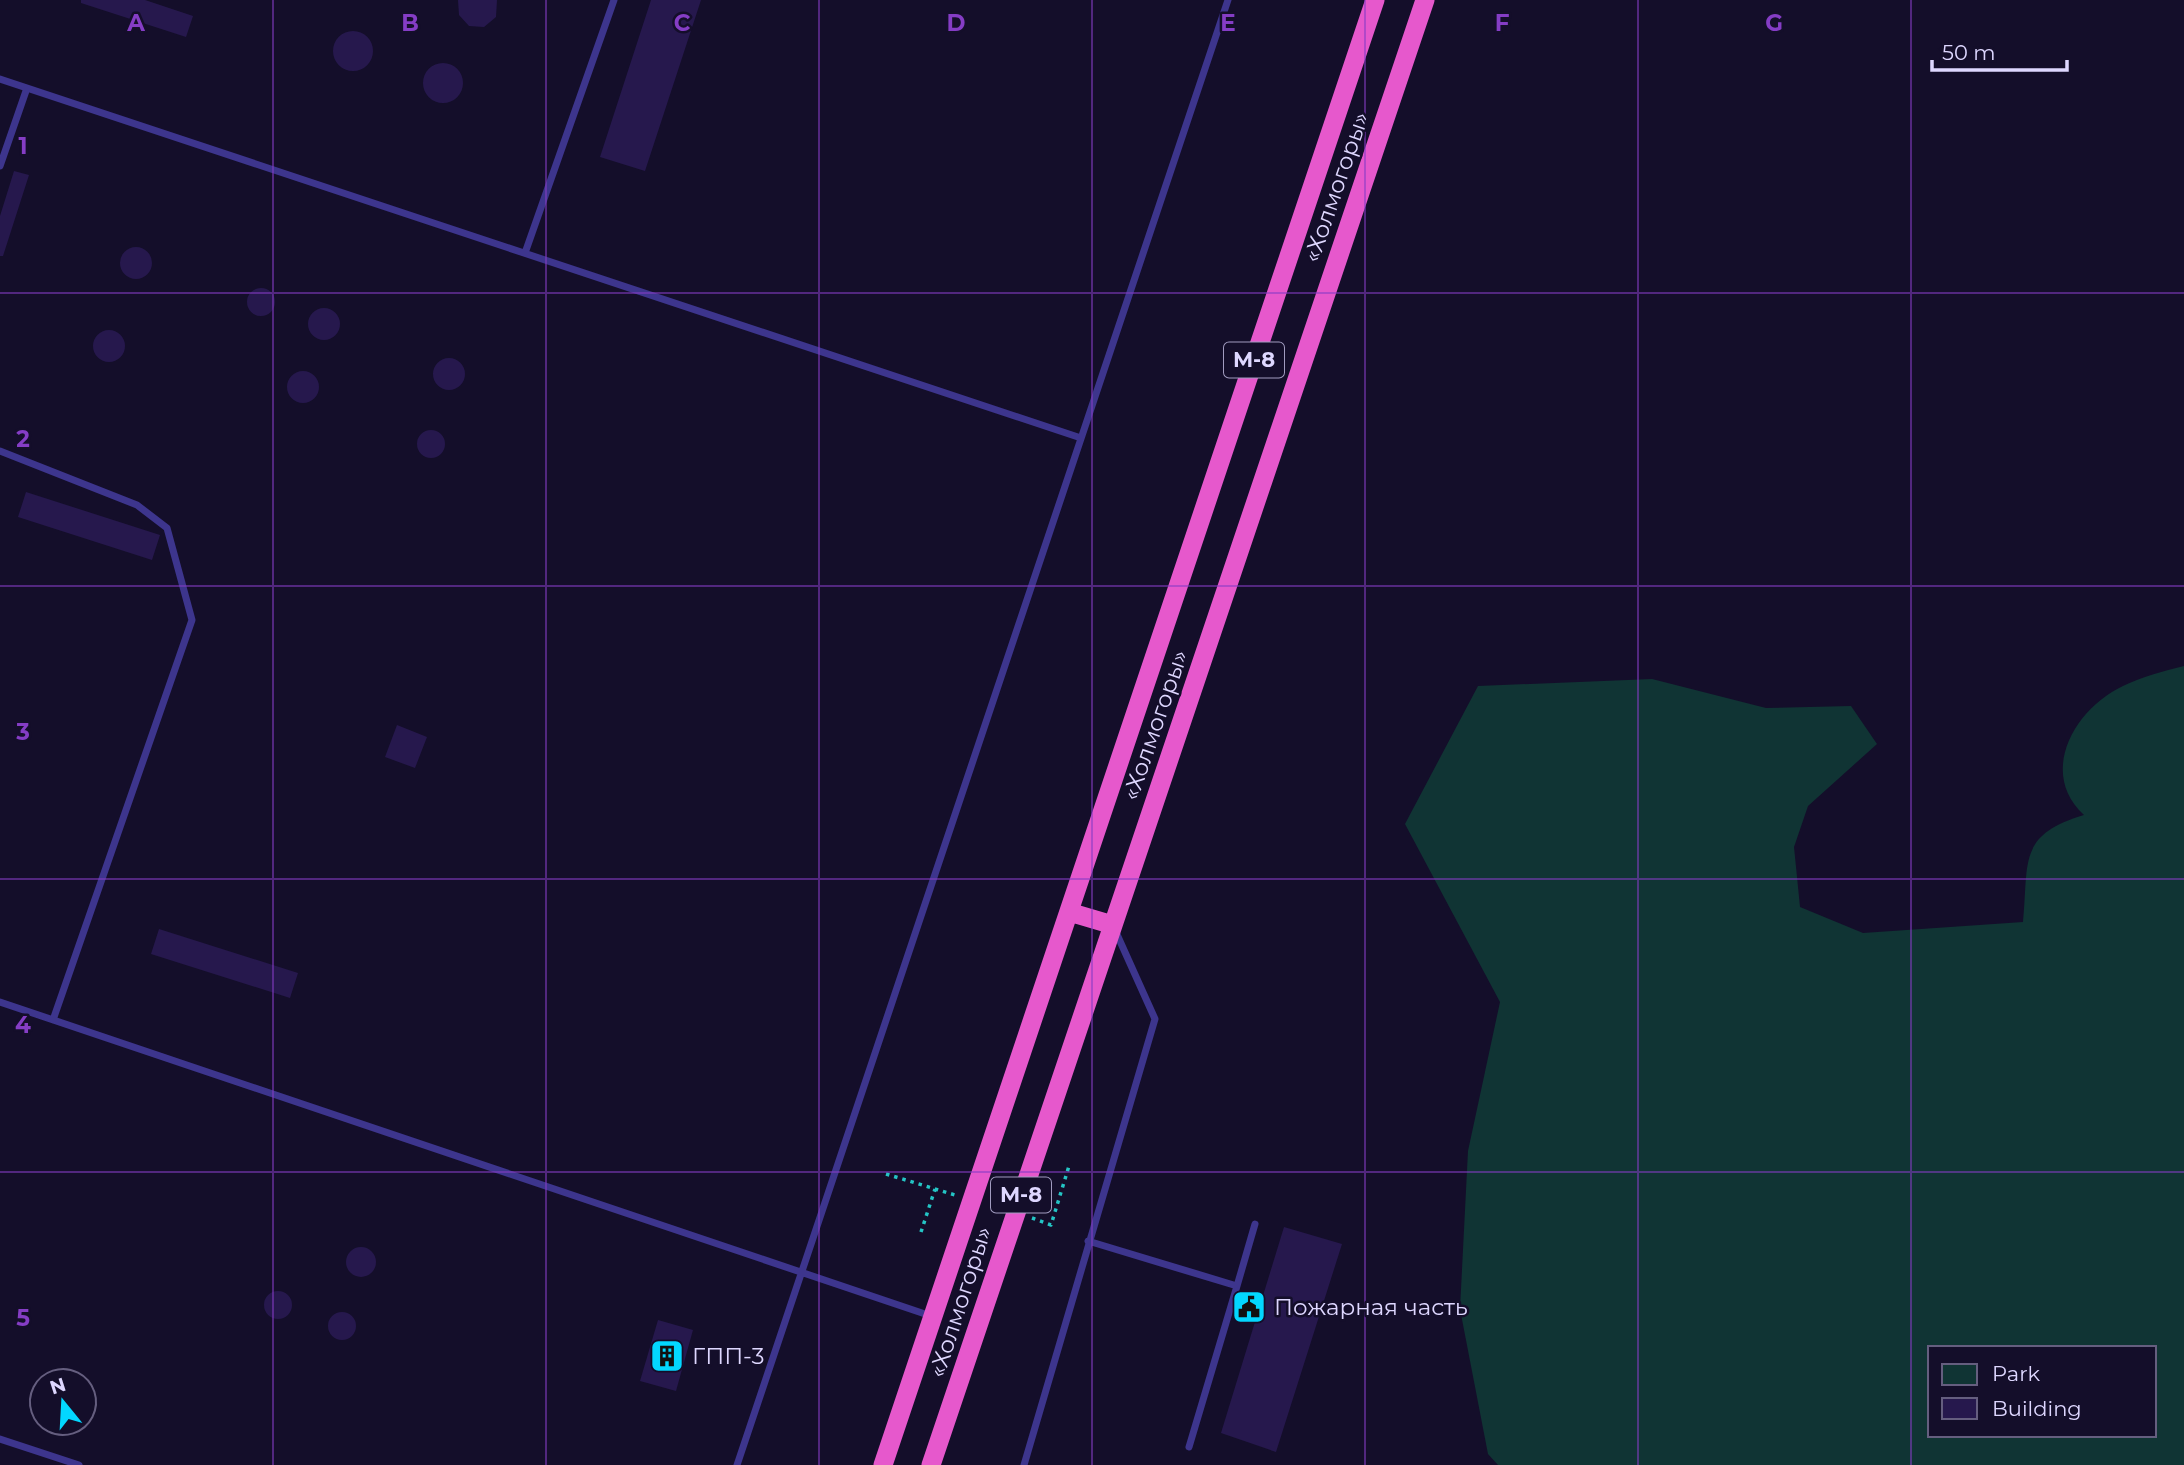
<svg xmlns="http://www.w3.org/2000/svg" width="2184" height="1465" viewBox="0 0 2184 1465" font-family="Montserrat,sans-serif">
  <rect width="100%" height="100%" fill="#140e2a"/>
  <path fill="#103434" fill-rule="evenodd" d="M 2184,666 L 2184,1465 L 1498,1465 L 1488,1454 L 1460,1309 L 1468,1151 L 1500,1002 L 1405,824 L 1478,686 L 1652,679 L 1766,708 L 1851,706 L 1877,744 L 1808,806 L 1794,847 L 1800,907 L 1863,933 L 2023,922 C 2029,862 2017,835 2084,815 C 2038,773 2074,709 2123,686 C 2142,677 2163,671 2184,666 ZM 1930,1348 L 2154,1348 L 2154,1435 L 1930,1435 Z"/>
  <path fill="#26184d" d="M 81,0 L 145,0 L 193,16 L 186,37 L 81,3 Z
    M 458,0 L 497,0 L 496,17 L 484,27 L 469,26 L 459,15 Z
    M 651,0 L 701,0 L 645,171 L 600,157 Z
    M333 51a20 20 0 1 1 40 0a20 20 0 1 1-40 0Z
    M423 83a20 20 0 1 1 40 0a20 20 0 1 1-40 0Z
    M 14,171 L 29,175 L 3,256 L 0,256 L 0,216 Z
    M120 263a16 16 0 1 1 32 0a16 16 0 1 1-32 0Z
    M247 302a14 14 0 1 1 28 0a14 14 0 1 1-28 0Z
    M308 324a16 16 0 1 1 32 0a16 16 0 1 1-32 0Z
    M93 346a16 16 0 1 1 32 0a16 16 0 1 1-32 0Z
    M433 374a16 16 0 1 1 32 0a16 16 0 1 1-32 0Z
    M287 387a16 16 0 1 1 32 0a16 16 0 1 1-32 0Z
    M417 444a14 14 0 1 1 28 0a14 14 0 1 1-28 0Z
    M 26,492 L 160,535 L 152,560 L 18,517 Z
    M 397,725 L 427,737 L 415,768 L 385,757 Z
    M 159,929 L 298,973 L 290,998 L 151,954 Z
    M 1284,1227 L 1342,1244 L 1276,1452 L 1221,1433 Z
    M346 1262a15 15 0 1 1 30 0a15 15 0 1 1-30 0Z
    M264 1305a14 14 0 1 1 28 0a14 14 0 1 1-28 0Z
    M328 1326a14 14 0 1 1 28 0a14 14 0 1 1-28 0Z
    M 658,1320 L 693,1330 L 676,1391 L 640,1381 Z"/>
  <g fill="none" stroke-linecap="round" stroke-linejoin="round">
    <path stroke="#24c5c5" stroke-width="3.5" stroke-dasharray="3.5 5" stroke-linecap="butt" d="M 886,1174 L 955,1195
      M 1032,1218 L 1051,1225 L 1069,1166
      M 921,1232 L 935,1189"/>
    <path stroke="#3d358d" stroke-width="7" d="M 0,79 L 1081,438
      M 0,166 L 27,88
      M 525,253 L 614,0
      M 0,451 L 137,505 L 167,528 L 192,620 L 53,1020
      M 0,1002 L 931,1316
      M 1088,1241 L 1237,1286 L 1189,1447
      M 1237,1286 L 1255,1224
      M 0,1439 L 79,1465
      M 737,1465 L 1228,0
      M 1024,1465 L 1155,1019 L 1115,930"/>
    <path stroke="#e658cc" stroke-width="19" d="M 1069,912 L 1113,925
      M 883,1465 L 1375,0
      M 931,1465 L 1425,0"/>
  </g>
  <path fill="none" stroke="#853dc5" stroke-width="2" stroke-opacity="0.55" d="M 273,0 L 273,1465M 546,0 L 546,1465M 819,0 L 819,1465M 1092,0 L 1092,1465M 1365,0 L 1365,1465M 1638,0 L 1638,1465M 1911,0 L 1911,1465M 0,293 L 2184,293M 0,586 L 2184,586M 0,879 L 2184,879M 0,1172 L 2184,1172"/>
  <defs>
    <symbol id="civic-square" viewBox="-11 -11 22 22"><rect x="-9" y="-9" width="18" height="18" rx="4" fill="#03d7ff" stroke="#140e2a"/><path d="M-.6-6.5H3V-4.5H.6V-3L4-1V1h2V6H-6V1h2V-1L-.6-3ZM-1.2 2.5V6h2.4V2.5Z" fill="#111"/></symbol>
    <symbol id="building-square" viewBox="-11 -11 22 22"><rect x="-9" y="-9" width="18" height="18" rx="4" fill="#03d7ff" stroke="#140e2a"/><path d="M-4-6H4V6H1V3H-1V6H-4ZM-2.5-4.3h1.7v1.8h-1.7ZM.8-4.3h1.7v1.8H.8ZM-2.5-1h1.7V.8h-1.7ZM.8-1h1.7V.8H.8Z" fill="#111"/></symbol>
  </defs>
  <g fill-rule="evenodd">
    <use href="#civic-square" x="1230" y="1288" width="38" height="38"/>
    <use href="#building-square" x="648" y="1337" width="38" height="38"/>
  </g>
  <g text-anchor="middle" stroke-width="5" stroke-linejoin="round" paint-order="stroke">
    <g fill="#140e2a" stroke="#a19bbf" stroke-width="2">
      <rect x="1224" y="342.5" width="60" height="35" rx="5"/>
      <rect x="991" y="1177.5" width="60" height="35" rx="5"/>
    </g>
    <g font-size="21" font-weight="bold" fill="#ded7ff">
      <text x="1254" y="367">М-8</text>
      <text x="1021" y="1202">М-8</text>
    </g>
    <g font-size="23" fill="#ded7ff" stroke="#140e2a">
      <text transform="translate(1336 187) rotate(-71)" y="8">«Холмогоры»</text>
      <text transform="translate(1155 725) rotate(-71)" y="8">«Холмогоры»</text>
      <text transform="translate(960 1302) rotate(-72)" y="8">«Холмогоры»</text>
    </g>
    <g font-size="23" fill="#ded7ff" stroke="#140e2a" text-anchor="start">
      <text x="1274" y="1315">Пожарная часть</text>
      <text x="692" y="1364">ГПП-3</text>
    </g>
  </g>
  <g font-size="23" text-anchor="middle" font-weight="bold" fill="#853dc5" stroke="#140e2a" stroke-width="5" stroke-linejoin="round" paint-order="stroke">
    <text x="136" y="31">A</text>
    <text x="410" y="31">B</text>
    <text x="682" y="31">C</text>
    <text x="956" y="31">D</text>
    <text x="1228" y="31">E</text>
    <text x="1502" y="31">F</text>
    <text x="1774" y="31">G</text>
    <text x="23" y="154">1</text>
    <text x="23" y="447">2</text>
    <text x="23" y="740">3</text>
    <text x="23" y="1033">4</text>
    <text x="23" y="1326">5</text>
  </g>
  <rect x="1928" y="1346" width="228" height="91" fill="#140e2a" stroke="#655e7f" stroke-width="2"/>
  <rect x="1942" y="1364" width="35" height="21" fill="#103434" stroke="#655e7f" stroke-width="2"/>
  <text x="1992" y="1381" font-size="21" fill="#ded7ff">Park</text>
  <rect x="1942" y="1398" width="35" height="21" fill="#26184d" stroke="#655e7f" stroke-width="2"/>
  <text x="1992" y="1416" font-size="21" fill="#ded7ff">Building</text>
  <g transform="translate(63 1402) rotate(342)"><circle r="33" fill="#140e2a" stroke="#655e7f" stroke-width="2"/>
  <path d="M0-5L12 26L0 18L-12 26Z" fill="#03d7ff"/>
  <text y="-10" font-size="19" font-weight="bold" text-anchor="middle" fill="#ded7ff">N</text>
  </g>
  <path d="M1932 60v10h135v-10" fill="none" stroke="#ded7ff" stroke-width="3.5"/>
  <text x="1942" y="60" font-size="21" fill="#ded7ff" stroke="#140e2a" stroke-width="5" paint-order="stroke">50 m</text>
</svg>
